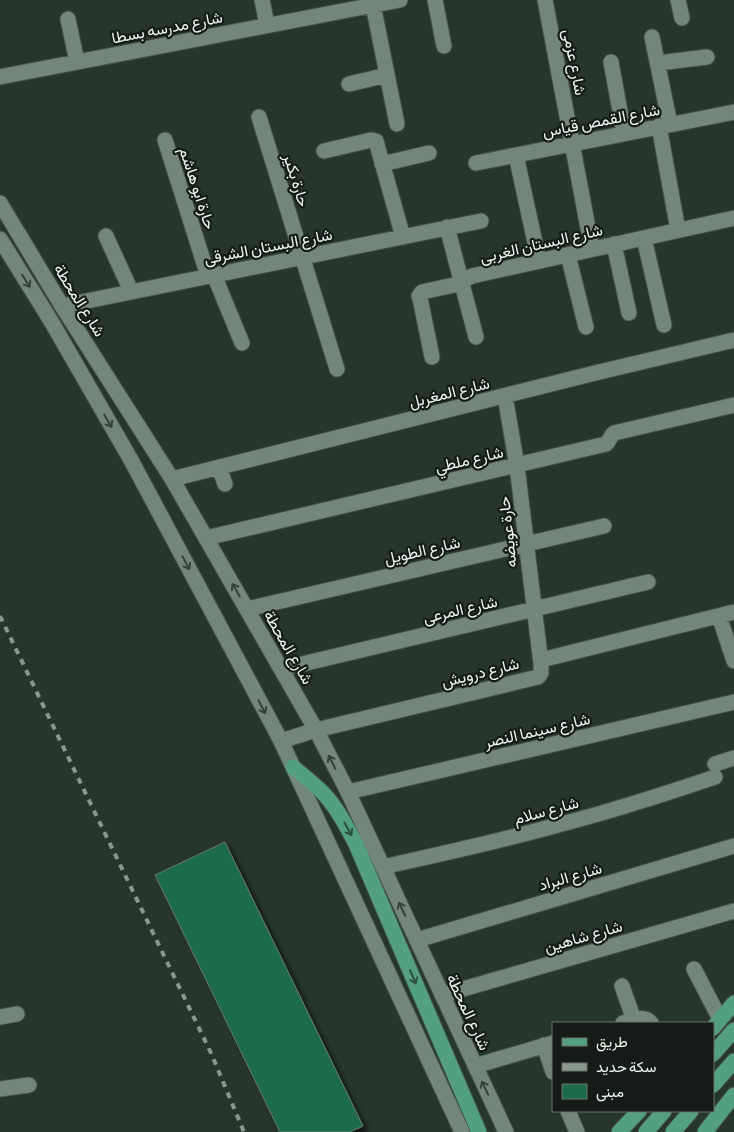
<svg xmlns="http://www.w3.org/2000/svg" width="734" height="1132" viewBox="0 0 734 1132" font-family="'Sofia Sans Condensed',Vazirmatn,sans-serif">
  <defs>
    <filter id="shadow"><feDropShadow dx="4.5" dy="4.5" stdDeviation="2.5" flood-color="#0009"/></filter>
  </defs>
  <rect width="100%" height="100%" fill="#26362d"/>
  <path fill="#1d6c49" stroke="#697a70" filter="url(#shadow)" d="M 225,842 L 363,1126 L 350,1132 L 280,1132 L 155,875 Z"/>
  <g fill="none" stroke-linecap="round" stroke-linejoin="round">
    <defs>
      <path id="minor" d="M 262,0 L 267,25
        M 435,0 L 444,46
        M 545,0 L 592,249
        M 678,0 L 682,18
        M 373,5 L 397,124
        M 68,19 L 77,62
        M 652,37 L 670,124
        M 611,62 L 624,133
        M 658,63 L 707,57
        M 0,77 L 400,0
        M 349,84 L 387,75
        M 259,117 L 337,369
        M 659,126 L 678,230
        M 165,140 L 208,276
        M 324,151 L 371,140 L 376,141 L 403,237
        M 516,155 L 539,261
        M 476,163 L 734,112
        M 382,164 L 429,153
        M 447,227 L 476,337
        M 106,236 L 131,291
        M 644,238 L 664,325
        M 614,244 L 629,313
        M 568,255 L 586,327
        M 214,275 L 242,343
        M 62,306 L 481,221
        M 432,357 L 420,298 L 419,296 L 422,292 L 454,285 L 472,276 L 734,218
        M 505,396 L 517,466 L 541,664
        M 219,467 L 225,484
        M 172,479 L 595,373 L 734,340
        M 206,538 L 606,444 C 610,441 610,436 614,433 L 734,405
        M 247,609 L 604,526
        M 719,616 L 734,661
        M 281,669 L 648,582
        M 281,741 L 316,730 L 538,677 L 541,673 L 541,662 L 545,659 L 734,612
        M 715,764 L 734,758
        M 348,792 L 734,702
        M 383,867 C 440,854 497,842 554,826 C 609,812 662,795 715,777
        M 417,940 L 734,846
        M 694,969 L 720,1019
        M 622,986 L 634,1020
        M 442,995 L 734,911
        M 0,1017 L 17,1014
        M 623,1023 C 632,1021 644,1014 651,1023
        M 544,1045 L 553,1072
        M 475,1066 L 553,1043
        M 0,1089 L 29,1085
        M 568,1111 L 577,1132"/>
      <path id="tertiary" d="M 0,203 L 62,306 L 172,479 L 316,730 L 348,792 L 506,1132
        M 0,239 L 51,321 L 131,460 L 281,741 L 462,1132"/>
      <path id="primary" d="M 293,767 C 302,774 311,782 320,790 C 335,804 345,824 355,842 L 479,1132
        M 713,1028 L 734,1003
        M 713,1054 L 734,1030
        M 713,1085 L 734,1061
        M 619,1132 L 639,1111
        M 646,1132 L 664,1111
        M 673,1132 L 691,1111
        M 705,1132 L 734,1095"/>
    </defs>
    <use href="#minor" stroke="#43514a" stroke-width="17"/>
    <use href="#tertiary" stroke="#43514a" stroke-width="17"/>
    <use href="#primary" stroke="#43514a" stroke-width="17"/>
    <use href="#minor" stroke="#74867c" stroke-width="15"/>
    <use href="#tertiary" stroke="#74867c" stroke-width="15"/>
    <use href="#primary" stroke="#52a07d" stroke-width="15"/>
    <path stroke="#8a978f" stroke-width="4" stroke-dasharray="6 6" stroke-linecap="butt" d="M 0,616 L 211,1053 L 244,1132"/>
  </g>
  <defs><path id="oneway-shaft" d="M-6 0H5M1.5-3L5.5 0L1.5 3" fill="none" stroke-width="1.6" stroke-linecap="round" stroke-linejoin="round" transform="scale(1.25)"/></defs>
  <g stroke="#36413a">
    <use href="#oneway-shaft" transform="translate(26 281) rotate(58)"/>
    <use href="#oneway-shaft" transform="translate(108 421) rotate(60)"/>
    <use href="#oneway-shaft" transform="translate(186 563) rotate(62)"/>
    <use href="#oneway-shaft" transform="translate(236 590) rotate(-120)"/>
    <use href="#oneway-shaft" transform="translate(262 707) rotate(62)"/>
    <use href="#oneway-shaft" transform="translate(332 762) rotate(-117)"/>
    <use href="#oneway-shaft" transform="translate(402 909) rotate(-115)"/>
    <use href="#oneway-shaft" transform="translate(485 1088) rotate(-115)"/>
  </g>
  <g stroke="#2d5140">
    <use href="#oneway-shaft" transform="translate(348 829) rotate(61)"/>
    <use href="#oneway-shaft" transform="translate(413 977) rotate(67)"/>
  </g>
  <g text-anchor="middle" stroke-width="4.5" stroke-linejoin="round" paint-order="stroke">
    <g font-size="16" fill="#ecf6f0" stroke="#151c17">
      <text transform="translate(167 27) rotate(-11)" y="6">شارع مدرسه بسطا</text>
      <text transform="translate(575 62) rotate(79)" y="6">شارع عزمى</text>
      <text transform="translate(601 120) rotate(-11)" y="6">شارع القمص قياس</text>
      <text transform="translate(297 180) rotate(73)" y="6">حارة بكير</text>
      <text transform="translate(198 188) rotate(72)" y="6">حارة ابو هاشم</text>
      <text transform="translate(541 243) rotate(-13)" y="6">شارع البستان الغربى</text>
      <text transform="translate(268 246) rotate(-11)" y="6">شارع البستان الشرقى</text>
      <text transform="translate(80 300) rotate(58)" y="6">شارع المحطة</text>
      <text transform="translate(449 392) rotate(-14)" y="6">شارع المغربل</text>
      <text transform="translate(469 459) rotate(-13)" y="6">شارع ملطي</text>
      <text transform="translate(507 532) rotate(-96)" y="6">حارة عويضه</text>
      <text transform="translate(422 550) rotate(-13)" y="6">شارع الطويل</text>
      <text transform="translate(460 609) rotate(-13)" y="6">شارع المرعى</text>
      <text transform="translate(289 647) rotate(60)" y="6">شارع المحطة</text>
      <text transform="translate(480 672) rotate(-14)" y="6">شارع درويش</text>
      <text transform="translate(537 730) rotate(-13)" y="6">شارع سينما النصر</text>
      <text transform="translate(546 810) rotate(-15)" y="6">شارع سلام</text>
      <text transform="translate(570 876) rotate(-16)" y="6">شارع البراد</text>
      <text transform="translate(583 936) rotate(-16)" y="6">شارع شاهين</text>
      <text transform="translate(469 1012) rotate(65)" y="6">شارع المحطة</text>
    </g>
  </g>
  <rect x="552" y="1022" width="162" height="90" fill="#151c17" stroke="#6b736e"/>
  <rect x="562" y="1038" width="25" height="8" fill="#52a07d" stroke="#6b736e"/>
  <text x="596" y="1047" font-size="15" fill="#ecf6f0">طريق</text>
  <rect x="562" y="1063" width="25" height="8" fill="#8a978f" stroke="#6b736e"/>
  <text x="596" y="1072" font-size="15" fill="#ecf6f0">سكة حديد</text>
  <rect x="562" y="1084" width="25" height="15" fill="#1d6c49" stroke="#6b736e"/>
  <text x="596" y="1097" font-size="15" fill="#ecf6f0">مبنى</text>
</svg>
